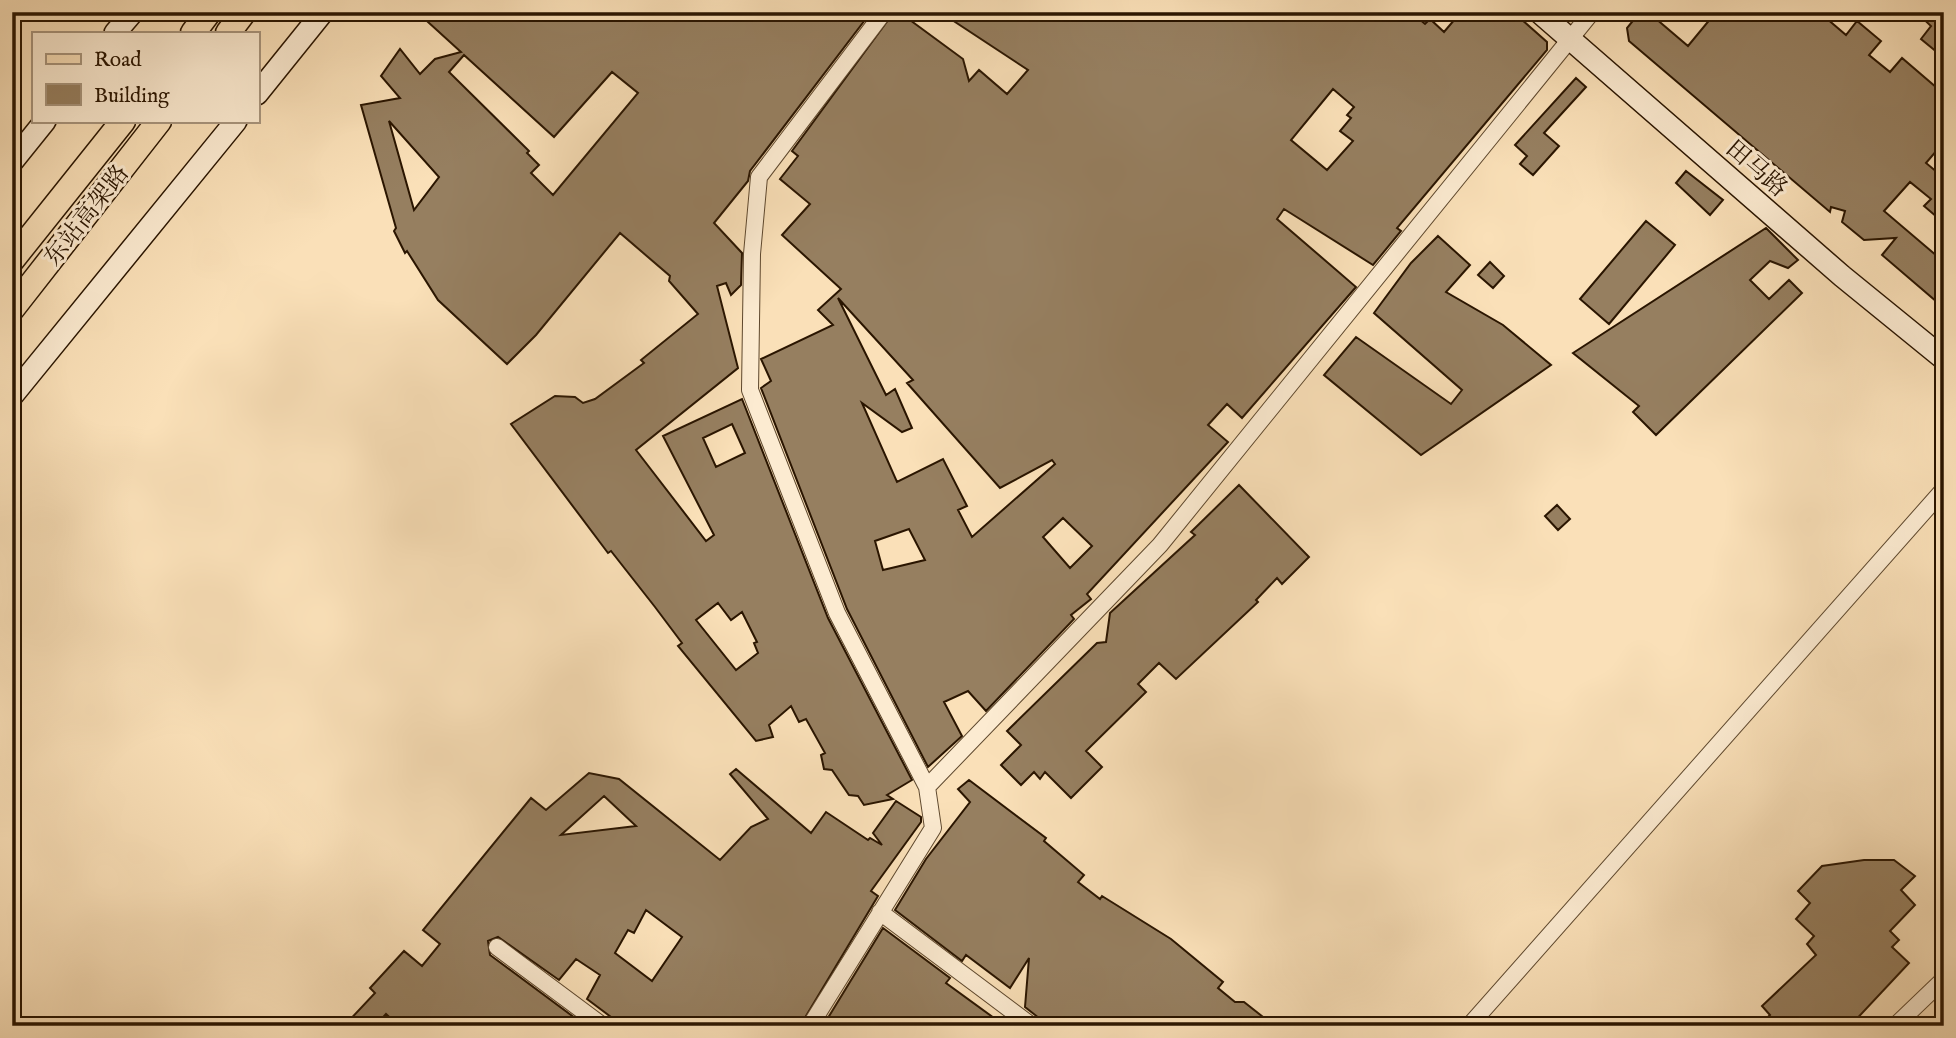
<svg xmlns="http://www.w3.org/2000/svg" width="1956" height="1038" viewBox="0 0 1956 1038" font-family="'IM FELL English','Noto Serif SC',serif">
  <rect width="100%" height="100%" fill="#fae0b8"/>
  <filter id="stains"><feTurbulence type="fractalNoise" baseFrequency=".00286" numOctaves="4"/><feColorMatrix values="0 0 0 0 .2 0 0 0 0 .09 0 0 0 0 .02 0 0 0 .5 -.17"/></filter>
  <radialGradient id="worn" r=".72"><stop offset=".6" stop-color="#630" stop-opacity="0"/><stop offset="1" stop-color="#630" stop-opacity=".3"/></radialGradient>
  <path fill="#967f60" stroke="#2a1500" stroke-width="2" fill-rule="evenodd" d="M 417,12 L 871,12 L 750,171 L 748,181 L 714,223 L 742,253 L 741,285 L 731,295 L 726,283 L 717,286 L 738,368 L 636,450 L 706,541 L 714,535 L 663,436 L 742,399 L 828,618 L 912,780 L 887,795 L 893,799 L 864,805 L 858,796 L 849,795 L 832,770 L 824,769 L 821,755 L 825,753 L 806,719 L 799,722 L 791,706 L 769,725 L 773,737 L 756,741 L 678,646 L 682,643 L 655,607 L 611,551 L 608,553 L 511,424 L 555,396 L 575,397 L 583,403 L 595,399 L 644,363 L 641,360 L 698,314 L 669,281 L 670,276 L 620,233 L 536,335 L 507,364 L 438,300 L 407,251 L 405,253 L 394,231 L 396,228 L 361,105 L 400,98 L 381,76 L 400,49 L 420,74 L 435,59 L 461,52 ZM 464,55 L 554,137 L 612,72 L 638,93 L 553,195 L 531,173 L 539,165 L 527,153 L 529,151 L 449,72 ZM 389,121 L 439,177 L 414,210 ZM 732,424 L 745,453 L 716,467 L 703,438 ZM 718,603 L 731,620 L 742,612 L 757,642 L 754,643 L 758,653 L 736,670 L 696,620 Z
    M 894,12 L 899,12 L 963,59 L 969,81 L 979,70 L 1007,94 L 1028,70 L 940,12 L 1411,12 L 1425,24 L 1430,19 L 1444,32 L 1461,12 L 1513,12 L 1547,42 L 1547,50 L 1397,228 L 1401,231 L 1373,265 L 1284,209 L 1277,219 L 1356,287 L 1242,418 L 1227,404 L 1208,425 L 1228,442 L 1087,594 L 1091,599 L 1071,615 L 1074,619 L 986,711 L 968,691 L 944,702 L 962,736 L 928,767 L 847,609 L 761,388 L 771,381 L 761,359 L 833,325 L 818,310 L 841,289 L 782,235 L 810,204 L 780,179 L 798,156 L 792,151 ZM 1333,89 L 1354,107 L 1347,115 L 1351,118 L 1340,131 L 1353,141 L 1327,170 L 1291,140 ZM 838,298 L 913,380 L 907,383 L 1000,488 L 1052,460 L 1055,464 L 972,537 L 958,510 L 967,506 L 943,459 L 897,482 L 862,403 L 902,432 L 912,428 L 895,389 L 886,395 ZM 1063,518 L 1092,546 L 1070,568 L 1043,537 ZM 909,529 L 925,560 L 883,570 L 875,541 Z
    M 1640,12 L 1648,12 L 1688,46 L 1716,12 L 1819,12 L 1846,35 L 1857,21 L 1881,41 L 1869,55 L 1890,72 L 1902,58 L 1944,94 L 1944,142 L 1926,163 L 1944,178 L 1944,223 L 1924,206 L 1931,199 L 1910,182 L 1884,211 L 1944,262 L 1944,308 L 1882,255 L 1896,238 L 1864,240 L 1842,222 L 1845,211 L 1831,207 L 1830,212 L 1629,41 L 1627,28 Z
    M 1916,12 L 1944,12 L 1944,58 L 1921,39 L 1931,26 Z
    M 1576,78 L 1586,87 L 1544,133 L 1559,146 L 1533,175 L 1520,164 L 1527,156 L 1515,145 Z
    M 1686,171 L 1723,200 L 1710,215 L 1676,183 Z
    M 1646,221 L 1675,245 L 1609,324 L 1580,299 Z
    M 1766,228 L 1798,260 L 1788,268 L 1770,261 L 1750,280 L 1769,299 L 1789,280 L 1802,293 L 1656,435 L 1633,412 L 1639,406 L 1573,353 Z
    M 1438,236 L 1470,265 L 1446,292 L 1503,325 L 1551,365 L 1421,455 L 1324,375 L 1356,337 L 1451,404 L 1462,390 L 1374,313 L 1411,263 Z
    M 1490,262 L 1504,276 L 1493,288 L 1478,275 Z
    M 1239,485 L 1309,557 L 1282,584 L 1277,578 L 1256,600 L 1258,602 L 1176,679 L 1159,663 L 1138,684 L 1146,692 L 1086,751 L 1102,767 L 1071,798 L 1045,772 L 1040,779 L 1034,772 L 1021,785 L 1001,765 L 1021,745 L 1007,731 L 1097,643 L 1106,642 L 1110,613 L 1195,535 L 1191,532 Z
    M 1557,505 L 1570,519 L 1558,530 L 1545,516 Z
    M 736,769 L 811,833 L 826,812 L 868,840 L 870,838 L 882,845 L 873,833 L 896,801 L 921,817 L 921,822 L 871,891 L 878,896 L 800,1026 L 714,1026 L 704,1018 L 699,1026 L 623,1026 L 587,999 L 600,975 L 576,959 L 559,980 L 498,937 L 488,941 L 490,955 L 575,1018 L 570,1026 L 399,1026 L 386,1014 L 375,1026 L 344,1026 L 375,993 L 370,988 L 404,951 L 422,966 L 440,944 L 423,930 L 531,798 L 546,810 L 589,773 L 619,779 L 720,860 L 751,827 L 768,819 L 730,774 ZM 604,796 L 636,826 L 561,835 ZM 646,910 L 682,937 L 652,981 L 615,953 L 628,930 L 634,933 Z
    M 969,780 L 1046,838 L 1044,841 L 1084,875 L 1078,882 L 1100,899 L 1102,896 L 1171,939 L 1223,982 L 1218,988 L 1235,1002 L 1244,1002 L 1263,1017 L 1257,1026 L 1042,1026 L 1039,1018 L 1025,1007 L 1029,958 L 1010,988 L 966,955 L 962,961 L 895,910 L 926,859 L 970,802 L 958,789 Z
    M 1864,860 L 1894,860 L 1915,876 L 1901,890 L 1915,905 L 1890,931 L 1899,940 L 1892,947 L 1909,963 L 1850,1026 L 1759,1026 L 1770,1015 L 1762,1006 L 1816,955 L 1807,944 L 1814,936 L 1796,919 L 1810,903 L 1798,891 L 1822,866 Z
    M 883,928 L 950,978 L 946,983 L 1005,1026 L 823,1026 Z"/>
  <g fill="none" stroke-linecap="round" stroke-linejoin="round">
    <defs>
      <path id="street" d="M 927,787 L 1160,545 L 1592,12
        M 880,912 L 1032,1026
        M 497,947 L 603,1026
        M 810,1026 L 933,828 L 927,787 L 837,613 L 750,390 L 752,254 L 759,177 L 884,12
        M 1469,1026 L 1944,489
        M 1895,1026 L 1944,979"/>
      <path id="secondary" d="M 1539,12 L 1842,276 L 1944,359
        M 115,33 L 133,12
        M 257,94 L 323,12
        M 12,162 L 45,121
        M 12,396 L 236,121"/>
      <path id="primary" d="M 193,33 L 209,12
        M 228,33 L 244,12
        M 12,260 L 123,121
        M 12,309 L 159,121"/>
    </defs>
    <use href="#street" stroke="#5e482e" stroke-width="18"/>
    <use href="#secondary" stroke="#2a1500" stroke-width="24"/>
    <use href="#primary" stroke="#2a1500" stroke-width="27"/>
    <use href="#street" stroke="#fcebd1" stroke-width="16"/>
    <use href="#secondary" stroke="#fcebd1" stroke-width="21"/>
    <use href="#primary" stroke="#fae0b8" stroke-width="24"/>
  </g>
  <g text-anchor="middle" stroke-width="6" stroke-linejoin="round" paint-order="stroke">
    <g font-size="24" fill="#2a1500" stroke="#fcebd1">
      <text transform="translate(1757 168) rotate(41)" y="8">田马路</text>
      <text transform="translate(86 215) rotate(-52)" y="8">东站高架路</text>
    </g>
  </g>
  <rect width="1956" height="1038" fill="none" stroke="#fae0b8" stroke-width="42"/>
  <rect x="14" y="14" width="1928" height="1010" fill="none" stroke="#2a1500" stroke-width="3.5"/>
  <rect x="21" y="21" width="1914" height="996" fill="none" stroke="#2a1500" stroke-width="2"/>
  <rect x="32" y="32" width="228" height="91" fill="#fcebd1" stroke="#a8957d" stroke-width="2"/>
  <rect x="46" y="54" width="35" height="10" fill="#fae0b8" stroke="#a8957d" stroke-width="2"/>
  <text x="94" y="66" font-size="21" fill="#2a1500">Road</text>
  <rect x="46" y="84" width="35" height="21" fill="#967f60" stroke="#a8957d" stroke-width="2"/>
  <text x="94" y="102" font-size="21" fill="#2a1500">Building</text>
  <rect width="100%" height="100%" filter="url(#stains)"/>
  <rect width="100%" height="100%" fill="url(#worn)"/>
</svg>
